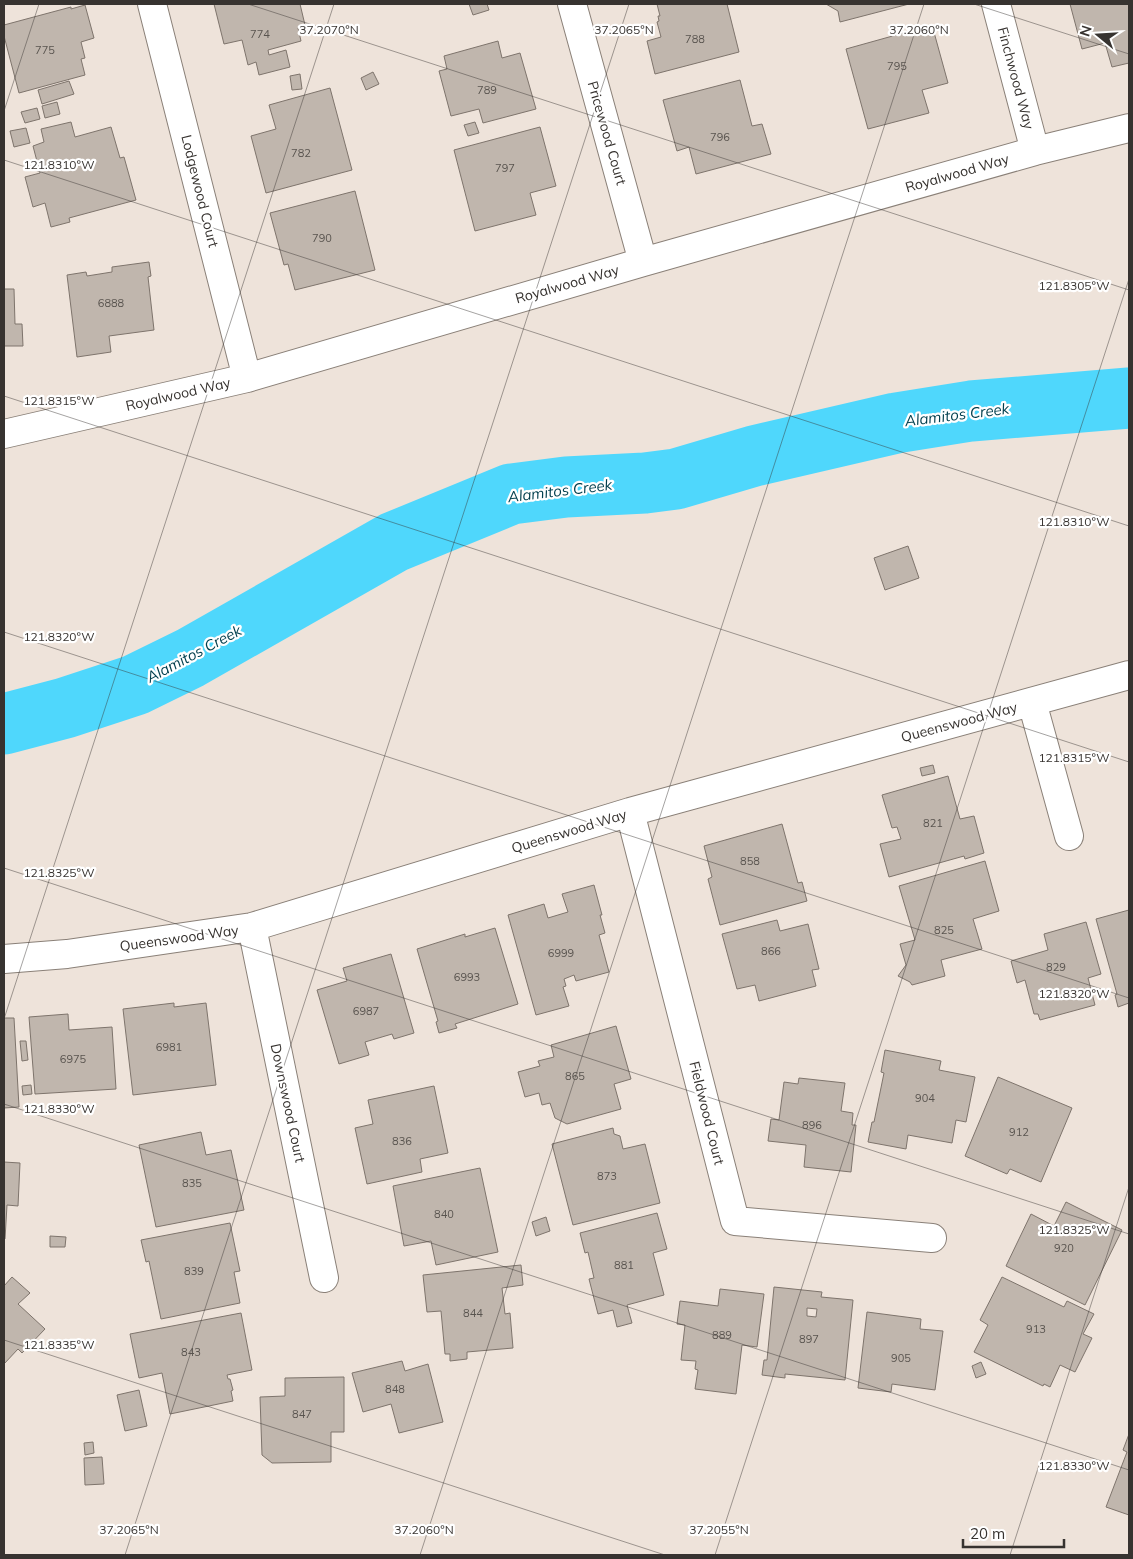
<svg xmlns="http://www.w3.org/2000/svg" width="1133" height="1559" viewBox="0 0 1133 1559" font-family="Mulish,sans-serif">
  <rect width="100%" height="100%" fill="#eee3da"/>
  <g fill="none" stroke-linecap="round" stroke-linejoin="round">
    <path stroke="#4fd7fc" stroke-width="61" d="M 4,724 L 65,708 L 135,685 L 190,658 L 394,542 L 511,494 L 566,487 L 645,483 L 676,479 L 754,456 L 896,423 L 971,411 L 1129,398"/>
  </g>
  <path fill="#c0b6ad" stroke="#7e746c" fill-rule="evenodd" d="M 214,4 L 300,4 L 305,25 L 298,28 L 301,41 L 268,50 L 269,55 L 286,50 L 290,67 L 259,75 L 256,62 L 248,65 L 242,40 L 224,44 Z
    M 469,4 L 487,4 L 489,10 L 473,15 Z
    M 657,4 L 727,4 L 739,52 L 655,74 L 647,41 L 661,37 L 657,22 L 659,21 L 658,16 L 660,16 Z
    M 826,4 L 909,4 L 840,22 L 838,11 Z
    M 1070,4 L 1129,4 L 1129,63 L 1112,67 L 1105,43 L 1082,49 Z
    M 85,5 L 94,38 L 81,42 L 85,58 L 81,59 L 85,75 L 19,93 L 4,36 L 4,25 L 71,7 L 71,9 Z
    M 932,25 L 948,83 L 922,90 L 929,113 L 868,129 L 846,49 Z
    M 498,41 L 502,58 L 520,53 L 536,109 L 483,123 L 479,109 L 451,116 L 439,71 L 447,69 L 444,56 Z
    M 373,72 L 379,84 L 366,90 L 361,78 Z
    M 300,74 L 302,89 L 292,90 L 290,76 Z
    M 740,80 L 752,126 L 762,124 L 771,154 L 696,174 L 689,147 L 677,151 L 663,100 Z
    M 69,81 L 74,94 L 42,104 L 38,90 Z
    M 330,88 L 352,170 L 266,193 L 251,136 L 276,129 L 269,105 Z
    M 57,102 L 60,114 L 45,118 L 42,106 Z
    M 37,108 L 40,119 L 25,123 L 21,112 Z
    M 71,122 L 75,137 L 111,127 L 120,158 L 124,157 L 136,200 L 69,218 L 70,222 L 51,227 L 45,203 L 33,207 L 25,177 L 40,173 L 33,146 L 44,142 L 41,129 Z
    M 475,122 L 479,133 L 468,136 L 464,125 Z
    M 540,127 L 556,186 L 530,193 L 536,215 L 475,231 L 454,150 Z
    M 26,128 L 30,143 L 14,147 L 10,131 Z
    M 355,191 L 375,270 L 295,290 L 288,264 L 284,265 L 270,213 Z
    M 149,262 L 151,276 L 148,277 L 154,330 L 109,336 L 111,352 L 77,357 L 67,275 L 86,272 L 87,276 L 112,272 L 112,267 Z
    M 4,289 L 14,289 L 15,324 L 22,324 L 23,346 L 4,346 Z
    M 908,546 L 919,578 L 885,590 L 874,558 Z
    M 933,765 L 935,773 L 922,776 L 920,768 Z
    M 948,776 L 960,819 L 974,816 L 984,853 L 965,859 L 964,856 L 889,877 L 880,844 L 901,839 L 897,827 L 892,828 L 882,795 Z
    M 782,824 L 798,883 L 802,882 L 807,901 L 720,925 L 708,879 L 712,877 L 704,846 Z
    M 985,861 L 999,911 L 973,919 L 982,949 L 941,960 L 945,976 L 912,985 L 910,982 L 898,976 L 906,965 L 900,944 L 915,940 L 899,886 Z
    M 594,885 L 602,915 L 600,915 L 605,933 L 599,935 L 609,972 L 576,981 L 574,975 L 564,979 L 566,986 L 563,987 L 569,1006 L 536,1015 L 508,915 L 544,904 L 548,918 L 568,912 L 562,894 Z
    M 1129,910 L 1129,1003 L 1118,1007 L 1115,995 L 1117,994 L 1096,919 Z
    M 777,920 L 780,931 L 808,924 L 819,969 L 812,970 L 816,986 L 759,1001 L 755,985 L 737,989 L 722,934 Z
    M 1086,922 L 1101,974 L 1088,978 L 1095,1005 L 1040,1020 L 1038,1014 L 1034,1014 L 1025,980 L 1017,983 L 1011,961 L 1048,950 L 1044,934 Z
    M 495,928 L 518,1004 L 455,1024 L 457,1028 L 439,1033 L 436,1022 L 438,1021 L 417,949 L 465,934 L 465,937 Z
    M 391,954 L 414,1033 L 394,1039 L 392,1034 L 365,1042 L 369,1055 L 339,1064 L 317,990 L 347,981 L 343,968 Z
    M 174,1003 L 174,1007 L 206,1003 L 216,1085 L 133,1095 L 123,1009 Z
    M 68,1014 L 69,1030 L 112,1027 L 116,1089 L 35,1094 L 29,1017 Z
    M 4,1018 L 14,1018 L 19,1107 L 4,1108 Z
    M 616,1026 L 631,1079 L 614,1084 L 621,1109 L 567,1124 L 555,1118 L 550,1103 L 542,1105 L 539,1093 L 525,1097 L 518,1072 L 540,1066 L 538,1061 L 554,1057 L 551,1045 Z
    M 20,1041 L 26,1041 L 28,1060 L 22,1061 Z
    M 885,1050 L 941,1061 L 939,1070 L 975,1077 L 966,1122 L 956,1120 L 952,1143 L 908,1135 L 906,1149 L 868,1142 L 872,1122 L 874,1122 L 884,1073 L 881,1072 Z
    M 998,1077 L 1072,1108 L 1041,1182 L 1010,1169 L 1007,1174 L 965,1156 Z
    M 799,1078 L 845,1083 L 841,1111 L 853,1113 L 852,1125 L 856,1125 L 851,1172 L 804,1167 L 806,1145 L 768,1141 L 771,1119 L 779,1120 L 784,1082 L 798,1084 Z
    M 31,1085 L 32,1094 L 23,1095 L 22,1086 Z
    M 434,1086 L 448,1153 L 420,1159 L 422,1172 L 367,1184 L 355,1128 L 373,1124 L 368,1100 Z
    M 613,1128 L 614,1134 L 620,1136 L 623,1149 L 645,1144 L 660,1203 L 573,1225 L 552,1144 Z
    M 201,1132 L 206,1155 L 231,1150 L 244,1210 L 156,1227 L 139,1145 Z
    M 4,1162 L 20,1163 L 18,1206 L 7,1205 L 5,1239 L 4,1239 Z
    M 480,1168 L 498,1252 L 436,1265 L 431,1241 L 404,1246 L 393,1186 Z
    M 1066,1202 L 1122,1230 L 1085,1305 L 1006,1266 L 1031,1214 L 1054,1226 Z
    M 657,1213 L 667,1249 L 653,1253 L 664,1295 L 627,1305 L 632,1323 L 617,1327 L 613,1310 L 598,1314 L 589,1279 L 594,1278 L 588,1252 L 585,1253 L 580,1233 Z
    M 546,1217 L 550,1231 L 536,1236 L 532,1222 Z
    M 230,1223 L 240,1271 L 234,1272 L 240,1303 L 161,1319 L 149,1261 L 146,1262 L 141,1240 Z
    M 50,1236 L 66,1237 L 65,1247 L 50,1247 Z
    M 521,1265 L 523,1285 L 502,1288 L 505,1314 L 510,1313 L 513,1348 L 467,1352 L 467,1359 L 450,1361 L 450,1354 L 445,1354 L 441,1311 L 427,1312 L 423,1275 Z
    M 12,1277 L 30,1293 L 18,1304 L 45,1329 L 22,1353 L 18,1349 L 4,1364 L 4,1286 Z
    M 1002,1277 L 1064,1307 L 1067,1301 L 1094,1314 L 1083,1334 L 1092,1338 L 1075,1372 L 1060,1365 L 1050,1387 L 1044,1384 L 1043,1386 L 974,1352 L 988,1325 L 980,1320 Z
    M 774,1287 L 822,1292 L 821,1297 L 853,1300 L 845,1380 L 785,1374 L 785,1378 L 762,1375 L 764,1360 L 767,1360 ZM 807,1308 L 817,1309 L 816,1317 L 807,1316 Z
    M 720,1289 L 764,1294 L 757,1347 L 742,1345 L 736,1394 L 695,1389 L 698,1370 L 695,1369 L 696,1361 L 681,1360 L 685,1325 L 677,1324 L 680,1301 L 718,1306 Z
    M 867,1312 L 921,1319 L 920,1329 L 943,1331 L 935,1390 L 892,1384 L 891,1392 L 858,1388 Z
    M 241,1313 L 252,1370 L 227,1375 L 228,1379 L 230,1379 L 233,1390 L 231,1391 L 233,1401 L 170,1414 L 162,1373 L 139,1378 L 130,1334 Z
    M 402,1361 L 405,1371 L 428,1364 L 443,1422 L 399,1433 L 391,1404 L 363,1412 L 352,1373 Z
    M 981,1362 L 986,1374 L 976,1378 L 972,1366 Z
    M 344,1377 L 344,1432 L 331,1432 L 331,1462 L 272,1463 L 262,1455 L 260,1397 L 285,1396 L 285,1378 Z
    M 139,1390 L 147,1426 L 125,1431 L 117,1395 Z
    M 1129,1434 L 1129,1515 L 1106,1507 L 1127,1452 L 1123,1450 Z
    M 93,1442 L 94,1453 L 85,1455 L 84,1443 Z
    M 102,1457 L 104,1484 L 85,1485 L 84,1458 Z"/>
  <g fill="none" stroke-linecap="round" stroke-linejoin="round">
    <defs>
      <path id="street" d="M 152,4 L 247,378
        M 572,4 L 643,262
        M 996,4 L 1035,151
        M 4,434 L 247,378 L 643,262 L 1035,151 L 1129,128
        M 1032,702 L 1069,836
        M 630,812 L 735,1221 L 932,1238
        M 252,927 L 324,1278
        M 4,959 L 67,954 L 252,927 L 630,812 L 1129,675"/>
    </defs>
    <use href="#street" stroke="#8a8078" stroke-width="30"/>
    <use href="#street" stroke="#fff" stroke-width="28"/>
  </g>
  <path fill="none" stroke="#373330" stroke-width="1" stroke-opacity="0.45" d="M 248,4 L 1129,290M 974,4 L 1129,54M 4,111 L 39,4M 4,160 L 1129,526M 4,396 L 1129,762M 4,632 L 1129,998M 4,868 L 1129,1234M 4,1019 L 334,4M 4,1104 L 1129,1470M 4,1340 L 665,1555M 125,1555 L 629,4M 420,1555 L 924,4M 715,1555 L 1129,279M 1010,1555 L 1129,1187"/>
  <g text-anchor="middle" stroke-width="4.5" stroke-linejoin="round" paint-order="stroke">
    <g font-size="11" fill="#59544f">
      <text x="260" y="38">774</text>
      <text x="695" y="43">788</text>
      <text x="45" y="54">775</text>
      <text x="897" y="70">795</text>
      <text x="487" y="94">789</text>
      <text x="720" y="141">796</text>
      <text x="301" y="157">782</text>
      <text x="505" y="172">797</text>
      <text x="322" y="242">790</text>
      <text x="111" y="307">6888</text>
      <text x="933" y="827">821</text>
      <text x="750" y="865">858</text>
      <text x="944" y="934">825</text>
      <text x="771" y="955">866</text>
      <text x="561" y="957">6999</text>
      <text x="1056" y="971">829</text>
      <text x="467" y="981">6993</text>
      <text x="366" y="1015">6987</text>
      <text x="169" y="1051">6981</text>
      <text x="73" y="1063">6975</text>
      <text x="575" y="1080">865</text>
      <text x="925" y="1102">904</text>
      <text x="812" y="1129">896</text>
      <text x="1019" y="1136">912</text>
      <text x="402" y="1145">836</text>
      <text x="607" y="1180">873</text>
      <text x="192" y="1187">835</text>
      <text x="444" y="1218">840</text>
      <text x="1064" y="1252">920</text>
      <text x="624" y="1269">881</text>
      <text x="194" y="1275">839</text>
      <text x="473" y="1317">844</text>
      <text x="1036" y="1333">913</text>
      <text x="722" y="1339">889</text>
      <text x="809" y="1343">897</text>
      <text x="191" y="1356">843</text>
      <text x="901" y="1362">905</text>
      <text x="395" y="1393">848</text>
      <text x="302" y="1418">847</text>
    </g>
    <g font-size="14" fill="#373330" stroke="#fff">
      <text transform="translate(1016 78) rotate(75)" y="5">Finchwood Way</text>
      <text transform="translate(607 133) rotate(74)" y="5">Pricewood Court</text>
      <text transform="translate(957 173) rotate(-16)" y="5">Royalwood Way</text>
      <text transform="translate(200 191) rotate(76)" y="5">Lodgewood Court</text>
      <text transform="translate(567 284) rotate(-16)" y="5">Royalwood Way</text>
      <text transform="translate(178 394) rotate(-13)" y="5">Royalwood Way</text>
      <text transform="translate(959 722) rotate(-15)" y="5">Queenswood Way</text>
      <text transform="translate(569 831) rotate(-17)" y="5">Queenswood Way</text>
      <text transform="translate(179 938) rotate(-8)" y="5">Queenswood Way</text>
      <text transform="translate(288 1103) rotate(78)" y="5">Downswood Court</text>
      <text transform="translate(707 1113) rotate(76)" y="5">Fieldwood Court</text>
    </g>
    <g font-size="15" font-style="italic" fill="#003e4d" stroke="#fff">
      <text transform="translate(957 415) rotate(-7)" y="5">Alamitos Creek</text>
      <text transform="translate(560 491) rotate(-7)" y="5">Alamitos Creek</text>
      <text transform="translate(194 654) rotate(-28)" y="5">Alamitos Creek</text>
    </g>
  </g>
  <g font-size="12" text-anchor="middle" fill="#373330" stroke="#fff" stroke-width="4.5" stroke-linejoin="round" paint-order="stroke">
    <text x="329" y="34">37.2070°N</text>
    <text x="624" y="34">37.2065°N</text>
    <text x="919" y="34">37.2060°N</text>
    <text x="59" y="169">121.8310°W</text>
    <text x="1074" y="290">121.8305°W</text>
    <text x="59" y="405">121.8315°W</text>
    <text x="1074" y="526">121.8310°W</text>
    <text x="59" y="641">121.8320°W</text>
    <text x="1074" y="762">121.8315°W</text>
    <text x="59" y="877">121.8325°W</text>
    <text x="1074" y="998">121.8320°W</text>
    <text x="59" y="1113">121.8330°W</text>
    <text x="1074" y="1234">121.8325°W</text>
    <text x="59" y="1349">121.8335°W</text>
    <text x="1074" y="1470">121.8330°W</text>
    <text x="129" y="1534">37.2065°N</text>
    <text x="424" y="1534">37.2060°N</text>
    <text x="719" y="1534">37.2055°N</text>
  </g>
  <rect width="1133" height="1559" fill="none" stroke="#373330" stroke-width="10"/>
  <g transform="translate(1098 35) rotate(288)" stroke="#ffffff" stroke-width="4" paint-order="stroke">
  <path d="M0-4L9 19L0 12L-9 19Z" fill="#373330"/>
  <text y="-8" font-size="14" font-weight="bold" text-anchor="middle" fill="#373330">N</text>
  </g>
  <path d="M963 1539v8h101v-8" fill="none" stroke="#373330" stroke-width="2.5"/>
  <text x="970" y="1539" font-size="15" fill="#373330" stroke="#ffffff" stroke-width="4" paint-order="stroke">20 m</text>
</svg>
